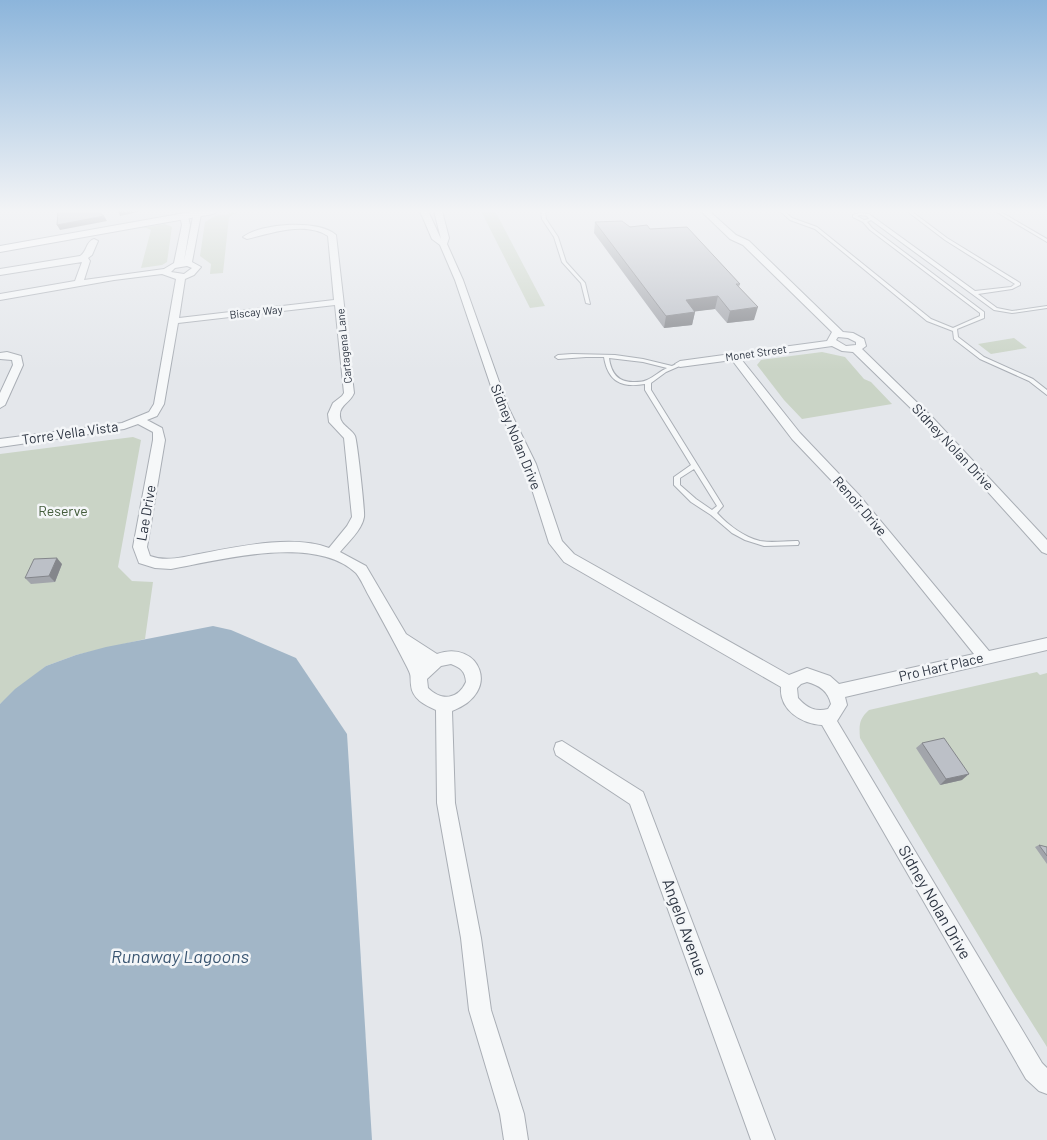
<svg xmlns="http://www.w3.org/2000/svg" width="1047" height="1140" viewBox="0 0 1047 1140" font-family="Barlow,sans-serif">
  <rect width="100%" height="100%" fill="#e4e7eb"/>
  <path fill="#cad4c6" d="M 481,211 L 495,211 L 545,306 L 530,308 Z
    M 239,212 L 229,217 L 223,273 L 210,274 L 211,264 L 200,256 L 205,222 L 215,216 Z
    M 165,224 L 172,227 L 167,262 L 162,265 L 141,268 L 151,230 L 147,228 L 142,228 Z
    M 1014,338 L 1027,348 L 991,354 L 978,344 Z
    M 822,352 L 845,357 L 864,379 L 871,382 L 892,404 L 802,419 L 784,400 L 757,365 L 761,360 Z
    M 133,437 L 141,440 L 118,567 L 132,581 L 153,582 L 145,639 L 76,655 L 46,666 L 0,704 L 0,454 Z
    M 1037,672 L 1040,675 L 1047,673 L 1047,1047 L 1013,993 L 860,738 C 859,725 859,719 869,710 Z"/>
  <path fill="#a2b6c7" d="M 213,626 L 231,630 L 296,658 L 347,734 L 372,1140 L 0,1140 L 0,704 L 15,689 L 46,666 L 76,655 L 106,647 Z"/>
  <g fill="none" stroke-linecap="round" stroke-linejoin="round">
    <defs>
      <path id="lane" d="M 541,211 L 545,211 L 546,219 L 558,237 L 566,262 L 585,283 L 590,304 L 586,303 L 581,283 L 562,262 L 554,237 L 542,219 Z
        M 780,211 L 784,211 L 792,218 L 817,227 L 931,319 L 953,328 L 980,316 L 980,313 L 870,230 L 863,222 L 853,217 L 853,215 L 860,213 L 869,214 L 975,291 L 1011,287 L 1015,284 L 945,240 L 907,211 L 911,211 L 947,238 L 1020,283 L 1020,285 L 1012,289 L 978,294 L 997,308 L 1012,311 L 1047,306 L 1047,308 L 1012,313 L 994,310 L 871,220 L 867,222 L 872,228 L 984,312 L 984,318 L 957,329 L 958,337 L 984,357 L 1033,379 L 1047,390 L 1047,395 L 1029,381 L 980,359 L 954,339 L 953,331 L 927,321 L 815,229 L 790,220 ZM 860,215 L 867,216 L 869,219 L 864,220 L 857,216 Z
        M 995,211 L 999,211 L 1047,239 L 1047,242 Z
        M 572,354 L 615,355 L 643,359 L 672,366 L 678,363 L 682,363 L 682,365 L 666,372 L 651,383 L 651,390 L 723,506 L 717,513 C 728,525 744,537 760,541 C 772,543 784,541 796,541 L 798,541 L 799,543 L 798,545 L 764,546 L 745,540 L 732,533 L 711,515 L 691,502 L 674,485 L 674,477 L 691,465 L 645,390 L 645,384 C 622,388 608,382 604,357 L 586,357 L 558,359 L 555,357 L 558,355 ZM 609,358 L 643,362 L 667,368 C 660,371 654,377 647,380 C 643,382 638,382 635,382 C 618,383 611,373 609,358 ZM 694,469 L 717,506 L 712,510 L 696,499 L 680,485 L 680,478 Z"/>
      <path id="street" d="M 420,211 L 428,211 L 441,239 L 434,211 L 442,211 L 449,238 L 447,244 L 463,280 L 508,407 L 536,464 L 562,541 L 574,554 L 789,675 L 807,668 L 830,676 L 839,684 L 974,654 L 851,501 L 792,439 L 732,360 L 680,367 L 675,364 L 680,361 L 827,341 L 832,332 L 743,245 L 730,239 L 701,211 L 709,211 L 736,235 L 749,241 L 843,332 L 853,333 L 864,339 L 866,346 L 862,349 L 933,418 L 1047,540 L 1047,554 L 1042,552 L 925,422 L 853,352 L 842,351 L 832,346 L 741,359 L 800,433 L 859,495 L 989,651 L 1047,638 L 1047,650 L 845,697 L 847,705 L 837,721 L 1042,1063 L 1047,1068 L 1047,1094 L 1039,1091 L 1026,1079 L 822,725 C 802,724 779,710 781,687 L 564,562 L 549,543 L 524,464 L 498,407 L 455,280 L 440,245 L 432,239 ZM 838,337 L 848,338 L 856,342 L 856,345 L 846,346 L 836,340 ZM 807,682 C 819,685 828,691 831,704 L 828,709 C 815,712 807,708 798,698 L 797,688 L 801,684 Z
        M 194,212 L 201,214 L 192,262 L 201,267 L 194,275 L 185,279 L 179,318 L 334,300 L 328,236 C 305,221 272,233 247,239 L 243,237 C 261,223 319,219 336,235 L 354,393 C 351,402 340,405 340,414 C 339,425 351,428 355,436 C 357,440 365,511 364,517 C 362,530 348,542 340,552 L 366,566 L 406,634 L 437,654 C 479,639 503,692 452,711 L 455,803 L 481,938 L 491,1010 L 524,1114 L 528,1140 L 504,1140 L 500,1114 L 469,1010 L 461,938 L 437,803 L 436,710 C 425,705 412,699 411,685 C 410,675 412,677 407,667 C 395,643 382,620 369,596 C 365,589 361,579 356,573 C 315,534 221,560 171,569 L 155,568 L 139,563 L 133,547 L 153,440 L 153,432 L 138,424 L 124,429 L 0,447 L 0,439 L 122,423 L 149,412 L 154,404 L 176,279 L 162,274 L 114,280 L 0,300 L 0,294 L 75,281 L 82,262 L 0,275 L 0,269 L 80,256 C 87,252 86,241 94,239 L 98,241 L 92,255 L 88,258 L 90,261 L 84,280 L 164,269 L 174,263 L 182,225 L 180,216 L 184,214 L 188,216 L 190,225 L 184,261 ZM 187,266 L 192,268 L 184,274 L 171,272 L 175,268 ZM 335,305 L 344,393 L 342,396 L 333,403 L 328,414 L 329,422 L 344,438 L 352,517 L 347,526 L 329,548 C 293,534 236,547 199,554 C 183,557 166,562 150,556 L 147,547 L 165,440 L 162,428 L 147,420 L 157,416 L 164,404 L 178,323 ZM 451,664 C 461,668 465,671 466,682 C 458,700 441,701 428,688 L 427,679 L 441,666 Z
        M 7,352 L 21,356 L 23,365 L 5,405 L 0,408 L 0,393 L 13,365 L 12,360 L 0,359 L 0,353 Z
        M 562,741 L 643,792 L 775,1140 L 751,1140 L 630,804 L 556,755 L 554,749 L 556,743 Z"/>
      <path id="secondary" d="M 196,211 L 218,211 L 213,214 L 0,252 L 0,246 Z"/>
    </defs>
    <use href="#lane" stroke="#a9aeb5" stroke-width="2"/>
    <use href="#street" stroke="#a9aeb5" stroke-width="2"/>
    <use href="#secondary" stroke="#a9aeb5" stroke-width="2"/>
    <use href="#lane" fill="#f6f8f9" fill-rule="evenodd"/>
    <use href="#street" fill="#f6f8f9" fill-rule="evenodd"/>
    <use href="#secondary" fill="#fff" fill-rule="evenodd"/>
  </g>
  <path fill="#a2a5ab" d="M 595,222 L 650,229 L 740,284 L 739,287 L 754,320 L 727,323 L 715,309 L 694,311 L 695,312 L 692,325 L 664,328 L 594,233 Z
    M 62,564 L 55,582 L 31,584 L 25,578 Z
    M 922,743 L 962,780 L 940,785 L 916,748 Z
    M 1039,845 L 1047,847 L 1047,864 L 1035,847 Z"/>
  <path fill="#84868b" d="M 118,211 L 142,211 L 120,216 Z
    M 104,216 L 107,221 L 60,230 L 57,225 Z
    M 718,296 L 715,309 L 683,313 L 686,300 Z
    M 758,307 L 754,320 L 727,323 L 730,311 Z
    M 695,312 L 692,325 L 664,328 L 666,316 Z
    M 57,558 L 62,564 L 55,582 L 49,576 Z
    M 969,774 L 962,780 L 940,785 L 946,779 Z"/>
  <path fill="#bcc0c7" stroke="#84868b" d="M 58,211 L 96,211 L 104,216 L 57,225 Z
    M 622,221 L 630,227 L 647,225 L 650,229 L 687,227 L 740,284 L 736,284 L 758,307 L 730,311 L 718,296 L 686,300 L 695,312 L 666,316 L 595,222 Z
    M 57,558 L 49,576 L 25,578 L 34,559 Z
    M 944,738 L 969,774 L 946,779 L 922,743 Z
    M 1039,845 L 1047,847 L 1047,856 Z"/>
  <linearGradient id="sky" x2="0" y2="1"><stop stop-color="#8cb5db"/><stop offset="0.57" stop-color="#f3f4f6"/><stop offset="1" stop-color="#f3f4f6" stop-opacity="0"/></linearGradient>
  <rect width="1047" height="370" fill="url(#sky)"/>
  <g text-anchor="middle" stroke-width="5" stroke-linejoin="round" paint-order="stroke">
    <g font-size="11" fill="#2d3542" stroke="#f4f6f8">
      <text transform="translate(256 312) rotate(-6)" y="4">Biscay Way</text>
      <text transform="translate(344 346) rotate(-96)" y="4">Cartagena Lane</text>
      <text transform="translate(756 353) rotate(-8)" y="4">Monet Street</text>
    </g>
    <g font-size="14" fill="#2d3542" stroke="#f4f6f8">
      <text transform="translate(70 433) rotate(-8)" y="5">Torre Vella Vista</text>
      <text transform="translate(516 437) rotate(68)" y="5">Sidney Nolan Drive</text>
      <text transform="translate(953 447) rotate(47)" y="5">Sidney Nolan Drive</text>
      <text transform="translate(860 506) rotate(49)" y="5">Renoir Drive</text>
      <text transform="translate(146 513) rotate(-80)" y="5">Lae Drive</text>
      <text transform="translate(941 667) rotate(-13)" y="5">Pro Hart Place</text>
    </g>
    <g font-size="14" fill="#435c3b" stroke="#f4f6f8">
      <text x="63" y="516">Reserve</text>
    </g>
    <g font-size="16" fill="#2d3542" stroke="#f4f6f8">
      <text transform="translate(935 902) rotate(60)" y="6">Sidney Nolan Drive</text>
      <text transform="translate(685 927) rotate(70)" y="6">Angelo Avenue</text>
    </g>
    <g font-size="18" font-style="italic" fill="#3a5672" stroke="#f4f6f8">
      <text x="180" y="963">Runaway Lagoons</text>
    </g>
  </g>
</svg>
